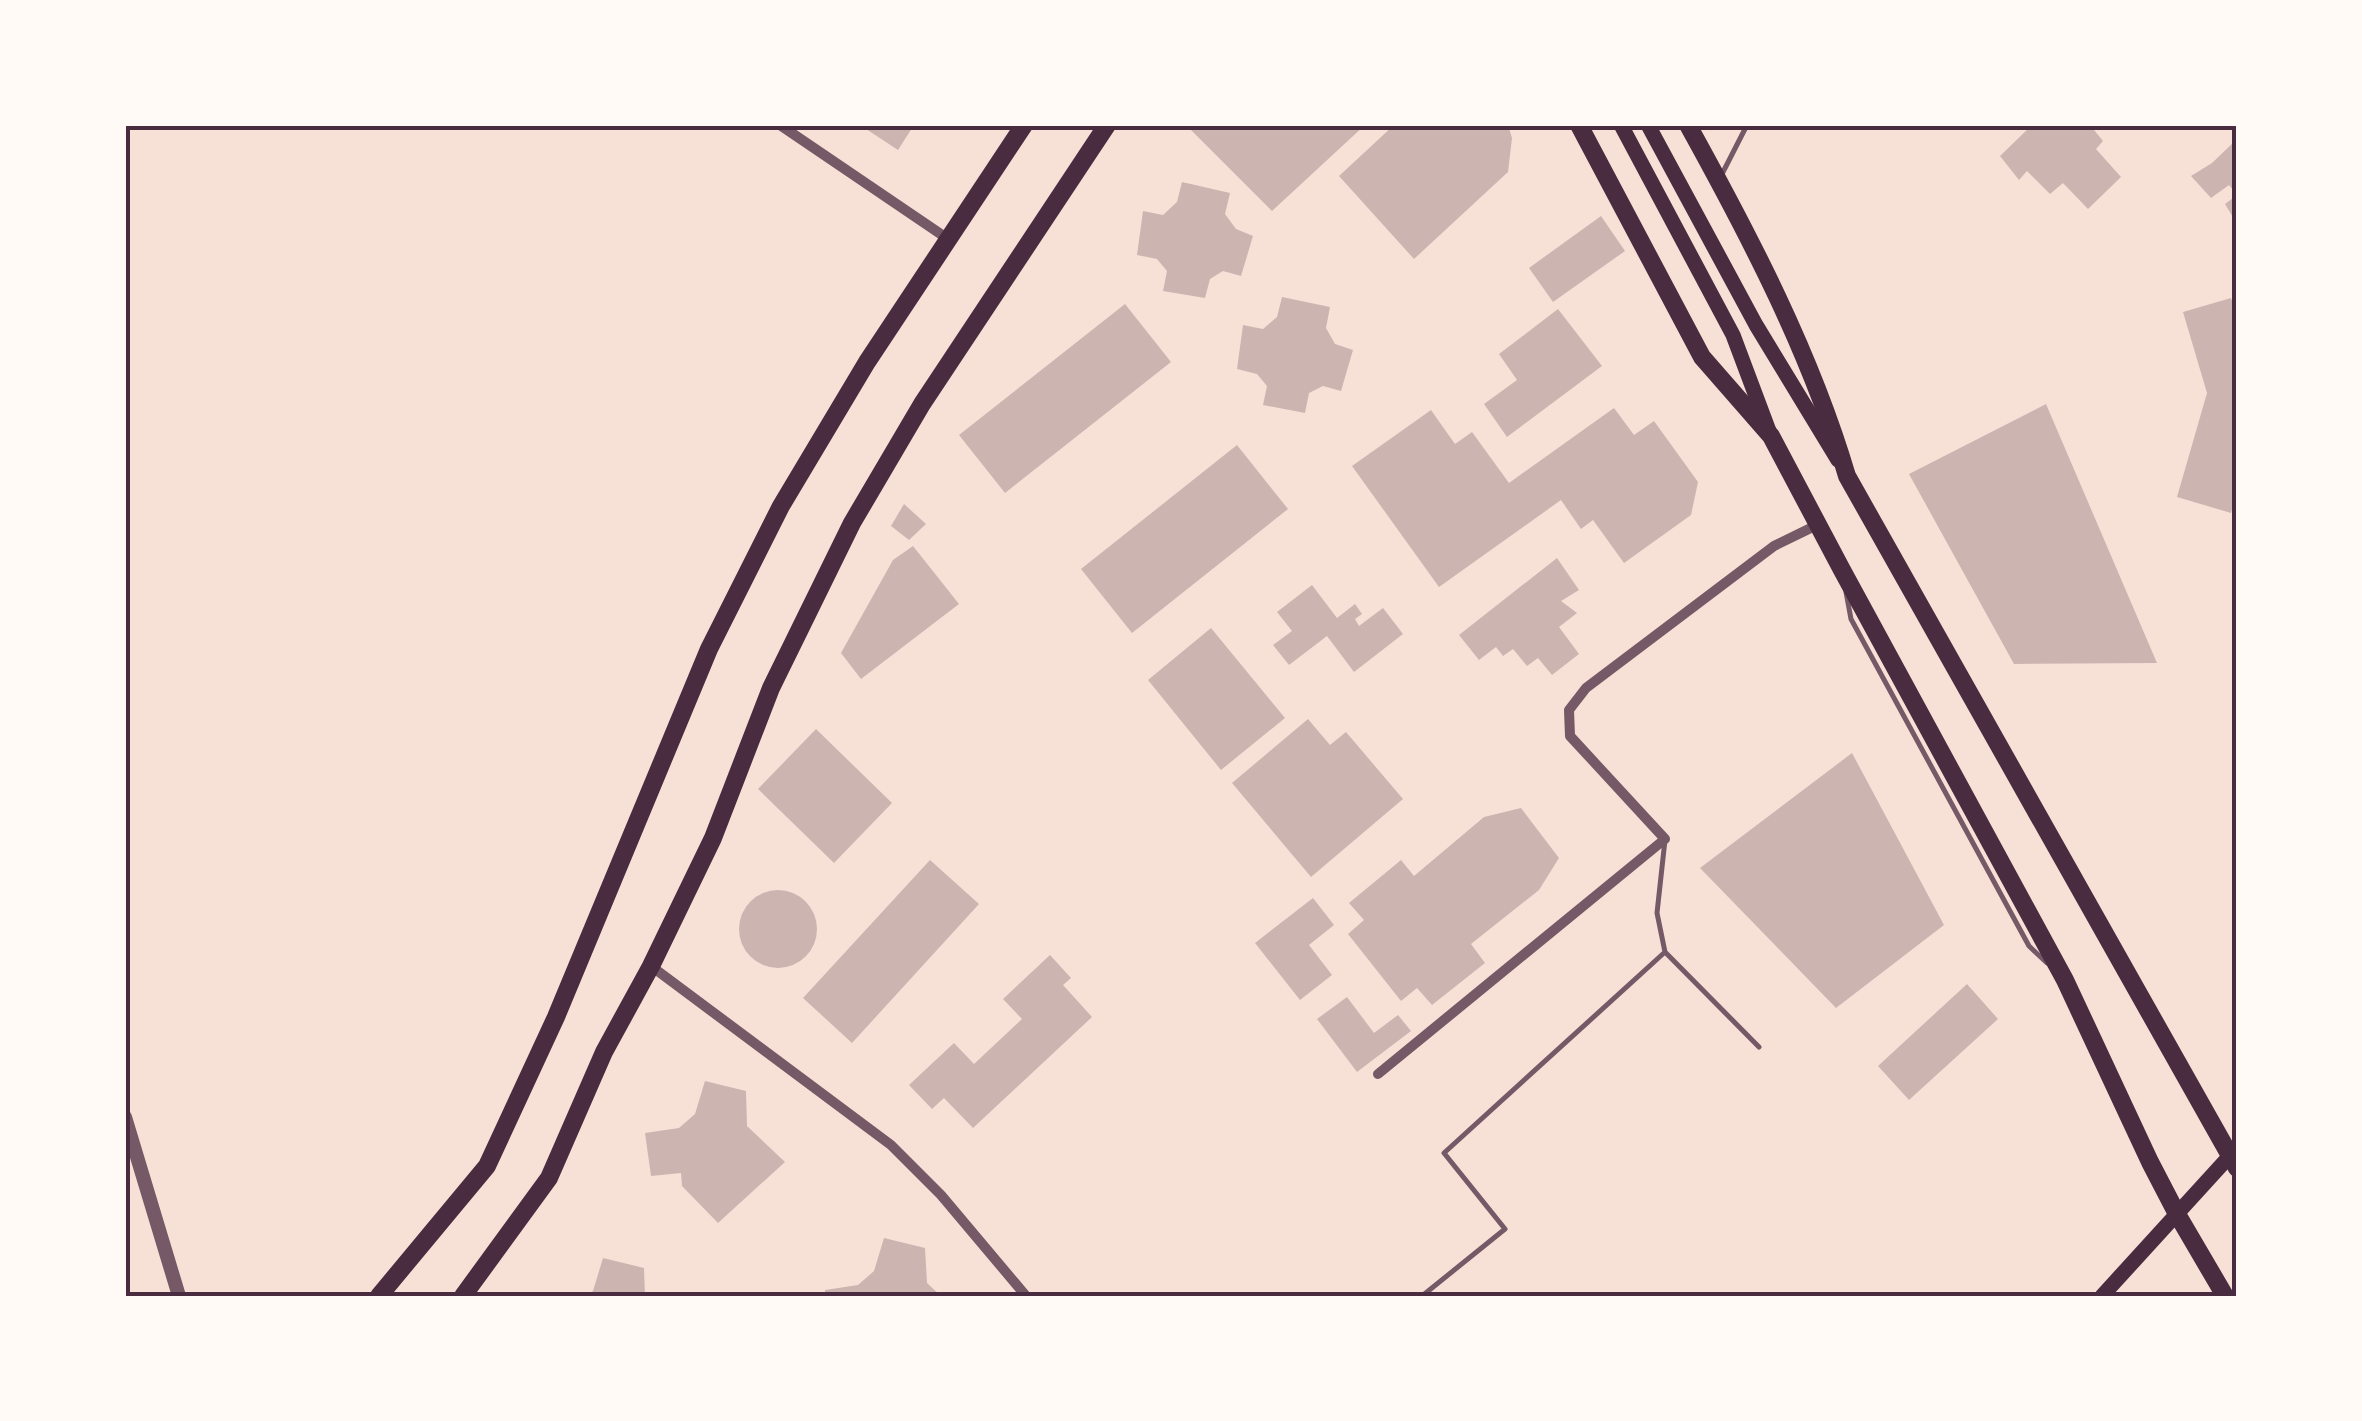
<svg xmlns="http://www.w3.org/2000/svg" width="2362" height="1421" viewBox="0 0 2362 1421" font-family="'Alegreya Sans',sans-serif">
  <rect width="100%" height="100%" fill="#f7e1d7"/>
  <path fill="#ccb4b1" d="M 860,125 L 914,125 L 898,150 Z
    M 1186,125 L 1365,125 L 1272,211 Z
    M 1394,125 L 1508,125 L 1512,138 L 1508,172 L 1414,259 L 1339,176 Z
    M 2032,125 L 2090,125 L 2103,141 L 2096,149 L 2121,177 L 2088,209 L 2063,183 L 2050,194 L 2027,171 L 2019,180 L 2000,156 Z
    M 2237,139 L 2237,195 L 2229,185 L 2211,198 L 2191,176 L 2212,163 Z
    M 1182,182 L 1230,193 L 1225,214 L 1236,229 L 1253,236 L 1241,276 L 1223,271 L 1210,279 L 1205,298 L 1163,291 L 1167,271 L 1157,259 L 1137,255 L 1143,211 L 1163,215 L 1177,202 Z
    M 2237,195 L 2237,224 L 2225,204 Z
    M 1601,216 L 1625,251 L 1553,302 L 1529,268 Z
    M 1282,297 L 1330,307 L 1326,328 L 1335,344 L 1353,350 L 1341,391 L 1323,386 L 1309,393 L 1305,413 L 1263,405 L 1267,386 L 1257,374 L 1237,369 L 1243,325 L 1263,329 L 1277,317 Z
    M 2231,298 L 2237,315 L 2237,491 L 2231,513 L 2177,497 L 2207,393 L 2183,312 Z
    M 1125,304 L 1171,362 L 1005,493 L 959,435 Z
    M 1558,309 L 1602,366 L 1507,437 L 1484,404 L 1517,380 L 1499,354 Z
    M 2046,404 L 2157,663 L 2014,664 L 1909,474 Z
    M 1614,408 L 1634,435 L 1654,421 L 1698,482 L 1691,515 L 1624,563 L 1593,520 L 1581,529 L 1561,500 L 1439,587 L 1352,466 L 1431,410 L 1455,444 L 1472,432 L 1509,483 Z
    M 1237,445 L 1288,509 L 1132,633 L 1081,569 Z
    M 904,504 L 926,524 L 909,540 L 891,526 Z
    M 913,546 L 959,604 L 861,679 L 841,653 L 893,560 Z
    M 1557,558 L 1579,590 L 1561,601 L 1577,613 L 1559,627 L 1579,654 L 1552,675 L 1538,658 L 1527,666 L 1513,649 L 1503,656 L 1496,647 L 1479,660 L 1459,635 Z
    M 1312,585 L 1337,618 L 1355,604 L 1362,614 L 1355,619 L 1359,626 L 1383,608 L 1403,634 L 1354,672 L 1327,636 L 1289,665 L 1273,645 L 1292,631 L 1277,612 Z
    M 1211,628 L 1285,718 L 1221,770 L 1148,680 Z
    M 1308,719 L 1330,745 L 1346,732 L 1403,799 L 1311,877 L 1232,783 Z
    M 816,729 L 892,803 L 834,863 L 758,789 Z
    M 1852,753 L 1944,925 L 1836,1008 L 1700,868 Z
    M 1521,808 L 1559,858 L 1539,890 L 1471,944 L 1485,963 L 1432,1005 L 1417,988 L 1401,1001 L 1348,934 L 1364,920 L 1349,903 L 1401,860 L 1414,876 L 1484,817 Z
    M 930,860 L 979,904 L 852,1043 L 803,998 Z
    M739 929a39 39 0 1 1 78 0a39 39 0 1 1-78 0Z
    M 1313,898 L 1334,925 L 1309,945 L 1332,975 L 1300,1000 L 1255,943 Z
    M 1050,955 L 1071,978 L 1063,985 L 1092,1017 L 973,1128 L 944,1098 L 932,1109 L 909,1085 L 954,1043 L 974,1064 L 1022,1019 L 1003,999 Z
    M 1967,984 L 1998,1019 L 1909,1100 L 1878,1066 Z
    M 1347,997 L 1374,1033 L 1398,1015 L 1411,1031 L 1357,1072 L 1317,1019 Z
    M 705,1081 L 746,1091 L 747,1126 L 785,1162 L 718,1223 L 682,1186 L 681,1173 L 651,1176 L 645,1133 L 679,1128 L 695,1114 Z
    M 884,1238 L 925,1248 L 927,1283 L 941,1296 L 825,1296 L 825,1290 L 858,1285 L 874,1271 Z
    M 603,1258 L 644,1268 L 645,1296 L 587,1296 L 593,1291 Z"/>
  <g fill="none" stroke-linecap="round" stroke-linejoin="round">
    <path stroke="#755966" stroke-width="5" d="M 1721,176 L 1747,125
      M 1846,592 L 1851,619 L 2029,946 L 2047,963
      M 1665,840 L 1657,913 L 1665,952 L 1759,1047
      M 1422,1296 L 1505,1229 L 1444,1153 L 1665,952"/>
    <path stroke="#755966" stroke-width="10" d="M 780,125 L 948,239
      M 651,966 L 891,1145 L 941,1195 L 1026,1296
      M 1378,1074 L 1665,839 L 1570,736 L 1569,710 L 1586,688 L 1774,546 L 1819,524"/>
    <path stroke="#755966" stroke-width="14" d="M 125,1117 L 179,1296"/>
    <path stroke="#4a2c40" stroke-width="15" d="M 1621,125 L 1733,335 L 1769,431
      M 1648,125 L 1756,325 L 1838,460
      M 2102,1296 L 2237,1148"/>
    <path stroke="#4a2c40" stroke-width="18" d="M 1579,125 L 1702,357 L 1771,436 L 1842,570 L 2065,980 L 2150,1162 L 2177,1214 L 2225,1296
      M 1688,125 C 1750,237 1811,354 1847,476 L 2237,1168
      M 379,1296 L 487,1166 L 556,1017 L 709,649 L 781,506 L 867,362 L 1024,125
      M 463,1296 L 549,1178 L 604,1052 L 651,966 L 713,838 L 771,688 L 852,523 L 922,404 L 1107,125"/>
  </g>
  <rect width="2362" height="1421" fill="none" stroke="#fffaf5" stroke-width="255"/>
  <rect x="128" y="128" width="2106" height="1166" fill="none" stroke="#4a2c40" stroke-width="4"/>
</svg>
